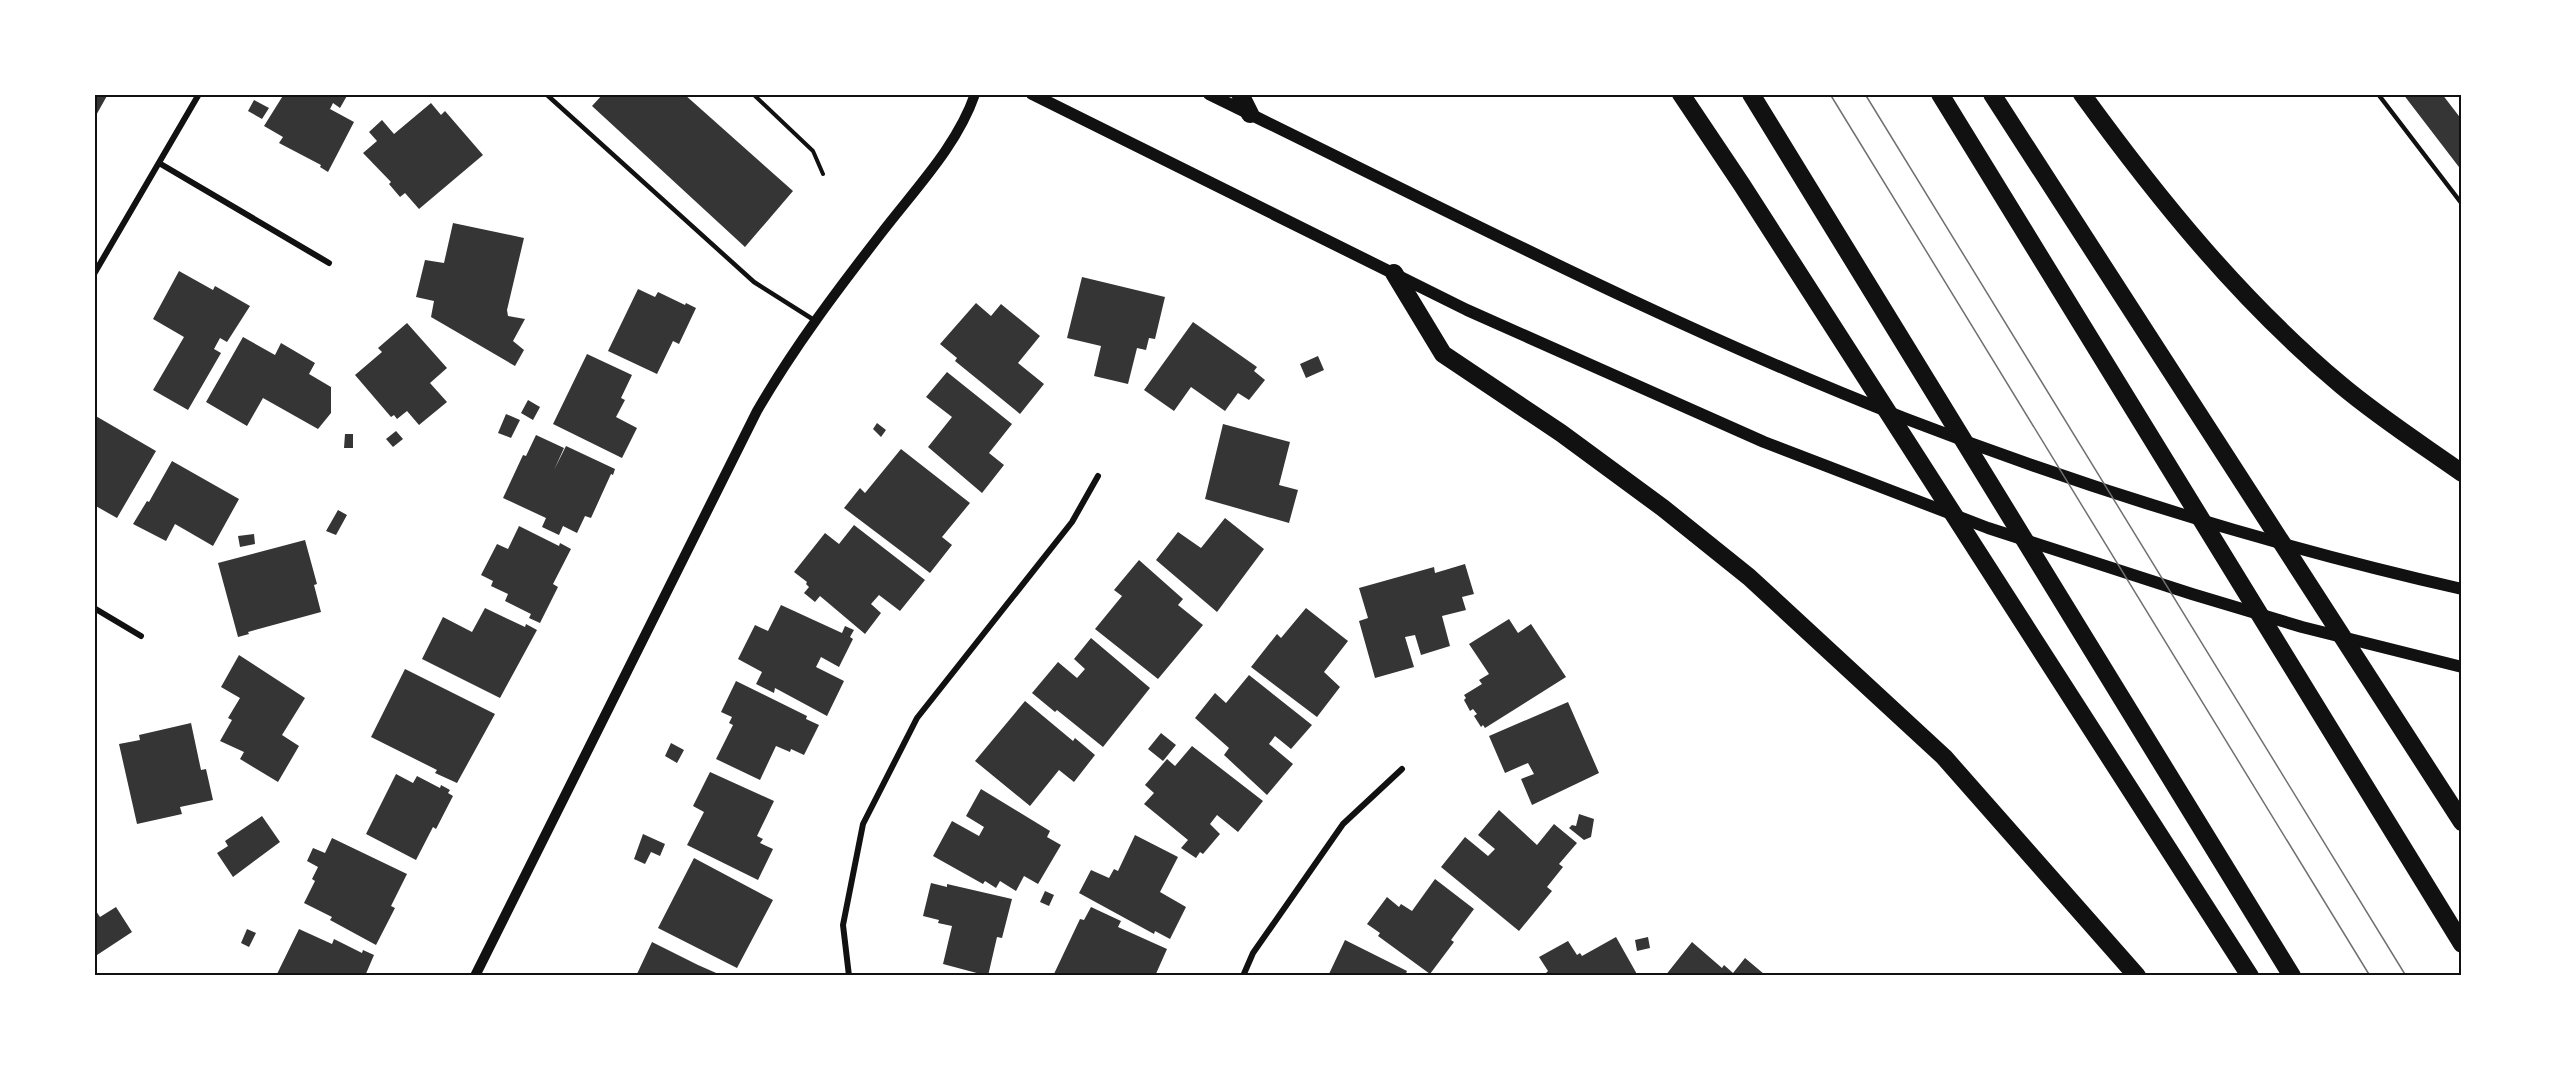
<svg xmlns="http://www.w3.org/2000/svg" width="2556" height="1070" viewBox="0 0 2556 1070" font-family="Roboto,sans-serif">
  <rect width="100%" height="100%" fill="#fff"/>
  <path fill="#353535" d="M 94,94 L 108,94 L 94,119 Z
    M 284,94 L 348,94 L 340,108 L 333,103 L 330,109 L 354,122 L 328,172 L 320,167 L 321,165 L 279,143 L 283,137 L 264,126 Z
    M 603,94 L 684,94 L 793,191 L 745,247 L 592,106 Z
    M 2403,94 L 2442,94 L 2462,120 L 2462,171 Z
    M 254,100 L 269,108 L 262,119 L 248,111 Z
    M 431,103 L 441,115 L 445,111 L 483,155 L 419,209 L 405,193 L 400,197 L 389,184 L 391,182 L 363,153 L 377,141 L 369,132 L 382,120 L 394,134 Z
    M 453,223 L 524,238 L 507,310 L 508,316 L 525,319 L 513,341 L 524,350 L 515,366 L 431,317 L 434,301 L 416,297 L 425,260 L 444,263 Z
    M 179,271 L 213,290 L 215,286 L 250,306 L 227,342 L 220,338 L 214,349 L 221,353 L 188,410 L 153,390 L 184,337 L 153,319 Z
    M 1082,277 L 1165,297 L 1155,339 L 1149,338 L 1146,350 L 1137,348 L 1128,384 L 1094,376 L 1101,346 L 1067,338 Z
    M 638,289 L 655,297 L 658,292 L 685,305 L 686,303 L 696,308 L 679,344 L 673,341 L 657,374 L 608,351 Z
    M 976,303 L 991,316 L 1001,304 L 1040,336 L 1018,363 L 1044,384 L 1020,414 L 955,361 L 957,358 L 940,344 Z
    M 1193,322 L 1257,367 L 1254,371 L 1265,380 L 1249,400 L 1238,393 L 1225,411 L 1191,387 L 1174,411 L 1144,390 Z
    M 407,323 L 447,368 L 430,383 L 447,402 L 419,425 L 407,411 L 397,419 L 394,415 L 391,417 L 355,375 L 382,352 L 378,348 Z
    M 243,337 L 275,355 L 281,343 L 315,363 L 309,374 L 331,387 L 331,413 L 318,429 L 263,398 L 247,426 L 206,402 Z
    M 587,354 L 632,375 L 621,398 L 625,400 L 616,417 L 637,428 L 622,458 L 553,424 Z
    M 1318,356 L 1324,370 L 1306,378 L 1300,364 Z
    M 947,372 L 1012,424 L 989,453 L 1004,465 L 982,493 L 928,447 L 952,417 L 926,397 Z
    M 528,400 L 540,407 L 533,420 L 521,413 Z
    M 506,414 L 520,420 L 511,438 L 498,433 Z
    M 94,415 L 156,451 L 117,518 L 94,505 Z
    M 877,423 L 886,430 L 881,437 L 873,429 Z
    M 1223,424 L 1290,442 L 1279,485 L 1298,490 L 1289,523 L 1205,499 Z
    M 396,431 L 403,439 L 393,447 L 386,439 Z
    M 345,434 L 353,434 L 353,448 L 344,448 Z
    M 536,435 L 564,448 L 554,470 L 566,446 L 615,469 L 613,475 L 611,474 L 591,518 L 585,516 L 577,533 L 563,526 L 559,535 L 542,527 L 546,518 L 503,498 L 523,455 L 526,456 Z
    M 901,449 L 970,503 L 942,537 L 952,545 L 930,573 L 844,508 L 860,488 L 865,493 Z
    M 172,461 L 239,499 L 213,546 L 175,524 L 166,541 L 133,524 L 147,501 L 149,502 Z
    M 338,510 L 347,515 L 336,535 L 326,531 Z
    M 1225,518 L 1264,549 L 1217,612 L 1156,560 L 1178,532 L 1201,548 Z
    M 854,525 L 925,580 L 900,611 L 879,595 L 871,604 L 881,613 L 865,634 L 820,596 L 815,602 L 804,593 L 809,587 L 806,584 L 807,582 L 794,572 L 825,533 L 839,544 Z
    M 519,526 L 559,546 L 560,543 L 571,549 L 553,584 L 558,587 L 540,623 L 529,618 L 531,614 L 505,601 L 508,594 L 491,586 L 493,581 L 481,575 L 497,544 L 508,549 Z
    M 254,534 L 255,544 L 240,547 L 238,536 Z
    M 305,540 L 317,584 L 314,585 L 321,612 L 248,632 L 249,634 L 238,637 L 218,563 Z
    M 1139,560 L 1183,599 L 1178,605 L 1203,625 L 1158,679 L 1095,629 L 1122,596 L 1114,590 Z
    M 1465,564 L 1474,594 L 1462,597 L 1466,610 L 1442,616 L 1450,646 L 1421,655 L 1415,635 L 1405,637 L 1414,667 L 1375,678 L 1359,621 L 1368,618 L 1359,588 L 1434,567 L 1435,573 Z
    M 781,605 L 842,633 L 845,626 L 854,630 L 850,637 L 853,639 L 839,667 L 821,657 L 816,667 L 844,681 L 827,716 L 775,688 L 774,693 L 756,684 L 762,672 L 738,659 L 755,625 L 768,631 Z
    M 485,608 L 525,627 L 526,624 L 537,630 L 500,698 L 422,659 L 443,617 L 472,632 Z
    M 1306,608 L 1348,641 L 1324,672 L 1340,687 L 1317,717 L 1251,667 L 1277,634 L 1281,638 Z
    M 1509,619 L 1518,633 L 1531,624 L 1566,677 L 1485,728 L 1483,725 L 1481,727 L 1474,716 L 1477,714 L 1473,709 L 1470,711 L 1464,700 L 1466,698 L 1464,695 L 1482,684 L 1479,680 L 1489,674 L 1469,644 Z
    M 1091,638 L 1150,688 L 1103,747 L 1057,710 L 1055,712 L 1032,693 L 1058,662 L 1077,678 L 1085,669 L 1074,659 Z
    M 239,655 L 305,698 L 282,735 L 299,746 L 278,782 L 240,759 L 244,752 L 220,741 L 232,720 L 228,718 L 240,698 L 221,687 Z
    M 405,669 L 495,714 L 457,783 L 435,773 L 437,770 L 371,737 Z
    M 1249,675 L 1312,725 L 1291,749 L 1275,736 L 1269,744 L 1293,764 L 1267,795 L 1224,755 L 1229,748 L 1195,718 L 1215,693 L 1226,703 Z
    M 736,681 L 807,716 L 806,719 L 819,725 L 804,755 L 791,749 L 790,752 L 776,746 L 760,780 L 716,759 L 733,725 L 729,723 L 732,717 L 721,712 Z
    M 1025,701 L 1073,741 L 1075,738 L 1095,755 L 1074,782 L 1059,770 L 1030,806 L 975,761 Z
    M 1568,702 L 1599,773 L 1532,805 L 1521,779 L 1534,774 L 1528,763 L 1505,773 L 1489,736 Z
    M 191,723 L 201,770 L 206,769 L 213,800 L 180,807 L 182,814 L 137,824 L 119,744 L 140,740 L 139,735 Z
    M 1161,733 L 1176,745 L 1163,761 L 1148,749 Z
    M 671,743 L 684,750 L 677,763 L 665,756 Z
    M 1192,746 L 1263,801 L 1238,832 L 1217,815 L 1210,824 L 1220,834 L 1203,854 L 1200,852 L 1196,858 L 1181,848 L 1188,840 L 1144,804 L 1154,793 L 1145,785 L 1167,759 L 1175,766 Z
    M 710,772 L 774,801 L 757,836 L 763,839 L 760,843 L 773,849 L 758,880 L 687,845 L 704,812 L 693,806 Z
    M 396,774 L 413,783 L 417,776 L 440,788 L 441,785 L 450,790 L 448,793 L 453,796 L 436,829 L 433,827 L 416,860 L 366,834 Z
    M 981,789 L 1050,831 L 1047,837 L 1061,845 L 1038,884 L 1024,876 L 1016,891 L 1000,881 L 996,888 L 985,881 L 983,884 L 933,856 L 952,821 L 979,836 L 984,827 L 966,816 Z
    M 1499,810 L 1537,845 L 1554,824 L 1577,843 L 1559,864 L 1563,867 L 1547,887 L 1552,891 L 1519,931 L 1441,867 L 1465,837 L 1488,856 L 1495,849 L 1478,835 Z
    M 1579,814 L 1594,819 L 1591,837 L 1584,840 L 1569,828 L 1572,825 L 1576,826 Z
    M 262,816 L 280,842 L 233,877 L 217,853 L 228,846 L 225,841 Z
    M 643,834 L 665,844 L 660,856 L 651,852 L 645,864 L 634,859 Z
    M 1135,835 L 1178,857 L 1160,892 L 1186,907 L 1170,939 L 1155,931 L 1154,934 L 1079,893 L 1091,870 L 1109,878 L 1114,869 L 1118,871 Z
    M 332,838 L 407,874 L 391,906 L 395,908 L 376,945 L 330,920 L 332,917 L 304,903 L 315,881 L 312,879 L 318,867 L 307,861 L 313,848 L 325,853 Z
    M 694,858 L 773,900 L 737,968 L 658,928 Z
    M 1435,879 L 1474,909 L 1451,940 L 1454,942 L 1430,974 L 1378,936 L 1380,933 L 1367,924 L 1387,897 L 1399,907 L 1401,904 L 1412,911 Z
    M 931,883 L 947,887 L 947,884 L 1012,899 L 1002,938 L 997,937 L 988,976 L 943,964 L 952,926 L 938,923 L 939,920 L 923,916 Z
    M 1045,891 L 1054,895 L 1049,906 L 1040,902 Z
    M 116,907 L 132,932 L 94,957 L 94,908 L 100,917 Z
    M 1091,907 L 1121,921 L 1118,927 L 1167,949 L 1155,976 L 1053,976 L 1080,919 L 1084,920 Z
    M 247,929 L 256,933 L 249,947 L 241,943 Z
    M 299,929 L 332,944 L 334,939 L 362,953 L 363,950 L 374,955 L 365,976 L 276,976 Z
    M 1616,937 L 1638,976 L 1546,976 L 1545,974 L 1548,971 L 1539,957 L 1568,941 L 1577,955 L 1580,953 L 1582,956 Z
    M 1648,937 L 1650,948 L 1637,951 L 1635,940 Z
    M 1345,940 L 1407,971 L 1405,976 L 1328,976 Z
    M 652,942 L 698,965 L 723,976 L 636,976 Z
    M 1692,942 L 1722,968 L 1724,965 L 1733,973 L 1745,958 L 1764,974 L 1665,976 Z"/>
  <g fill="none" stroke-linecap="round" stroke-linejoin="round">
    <path stroke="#111" stroke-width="4" d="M 753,94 L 813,151 L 823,174"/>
    <path stroke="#111" stroke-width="4.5" d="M 546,94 L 754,282 L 814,320
      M 2378,94 L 2462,204"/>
    <path stroke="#111" stroke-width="6" d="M 159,163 L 329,263
      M 94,274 L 199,94
      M 94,608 L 141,636
      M 849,976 L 843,925 L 863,824 L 917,718 L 1072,522 L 1098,476
      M 1243,976 L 1253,953 L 1343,824 L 1402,769"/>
    <path stroke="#111" stroke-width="10" d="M 475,976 L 757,411 C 794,347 838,289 883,231 C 916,188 957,146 975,94"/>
    <path stroke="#111" stroke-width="12" d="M 1032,94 L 1467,310 L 1764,442 L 1988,528 L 2192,594 L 2302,627 L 2462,667
      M 1209,94 C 1439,206 1666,325 1904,418 C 2085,488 2272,546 2462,589"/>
    <path stroke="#111" stroke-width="18" d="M 1240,94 L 1250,114
      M 1681,94 L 1742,185 L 2250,976
      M 1751,94 L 2292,976
      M 1940,94 L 2462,944
      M 1992,94 L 2462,822
      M 2082,94 C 2159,200 2240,300 2341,385 C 2379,417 2421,444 2462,473
      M 1394,273 L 1443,354 L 1561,433 L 1663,508 L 1749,577 L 1944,757 L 2137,976"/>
    <path stroke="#707070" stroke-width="1.5" d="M 1830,94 L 2370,976
      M 1865,94 L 2406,976"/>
  </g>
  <rect width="2556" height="1070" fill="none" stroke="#ffffff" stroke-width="192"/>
  <rect x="96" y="96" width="2364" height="878" fill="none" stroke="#111" stroke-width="2"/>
</svg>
